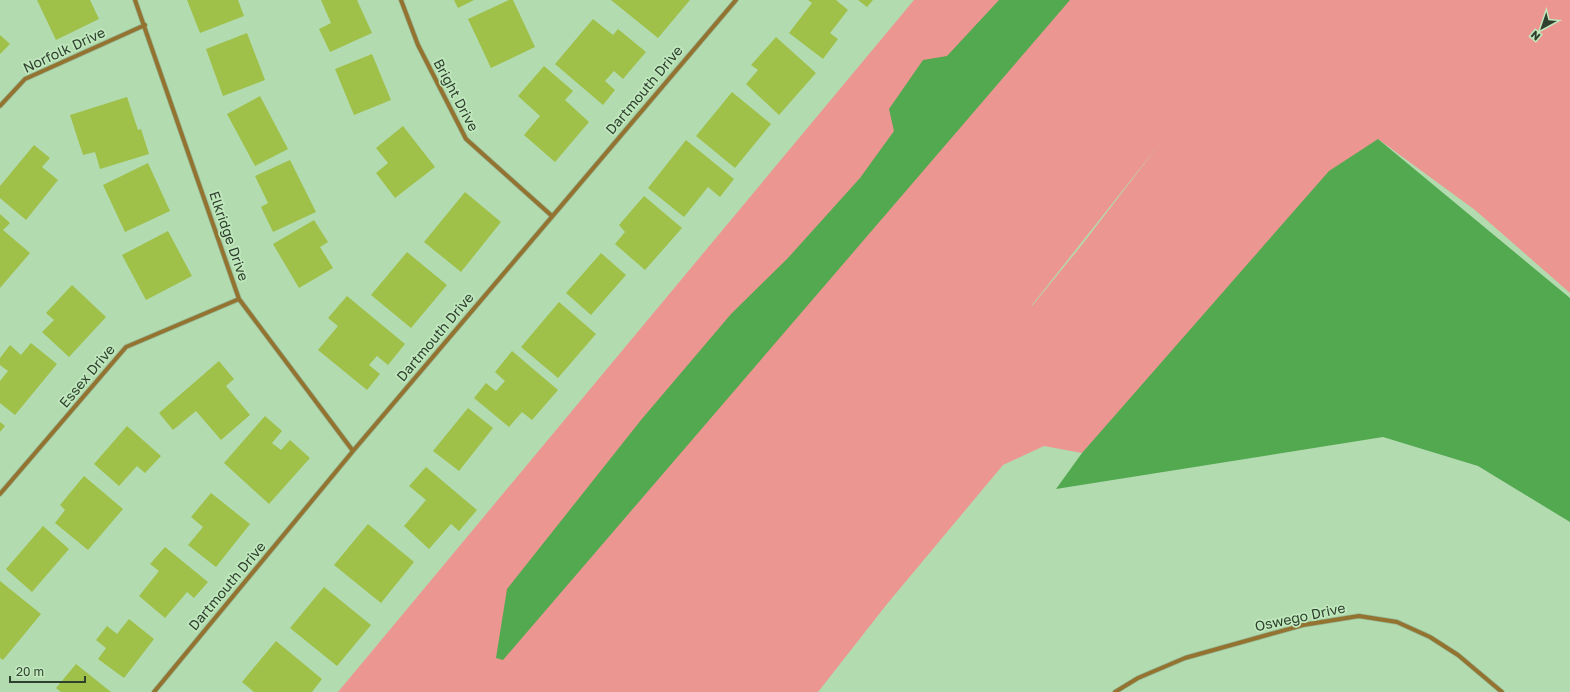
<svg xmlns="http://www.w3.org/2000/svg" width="1570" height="692" viewBox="0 0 1570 692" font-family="'Golos Text',sans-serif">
  <rect width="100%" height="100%" fill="#b3dbb0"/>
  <path fill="#ec9692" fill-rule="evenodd" d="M 914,0 L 1570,0 L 1570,293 L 1475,210 L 1378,139 L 1082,453 L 1044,446 L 1003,465 L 887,604 L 818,692 L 338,692 ZM 1161,142 L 1081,246 L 1032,306 L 1032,305 Z"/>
  <path fill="#52a950" d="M 999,0 L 1070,0 L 503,660 L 496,658 L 507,589 L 641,420 L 731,314 L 787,259 L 860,178 L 894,131 L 889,109 L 923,60 L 947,56 Z
    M 1378,139 L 1570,298 L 1570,522 L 1478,466 L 1383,437 L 1056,489 L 1082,453 L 1329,171 Z"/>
  <path fill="#9fc049" d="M 37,0 L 90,0 L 99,19 L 56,40 Z
    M 187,0 L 238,0 L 244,16 L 200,33 Z
    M 321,0 L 357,0 L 372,33 L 330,52 L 319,29 L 331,23 Z
    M 454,0 L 474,0 L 458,8 Z
    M 509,0 L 513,0 L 535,47 L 491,68 L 468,19 Z
    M 611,0 L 690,0 L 658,38 Z
    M 808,0 L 836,0 L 848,10 L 830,33 L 838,39 L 823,59 L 789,33 L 812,3 Z
    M 858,0 L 873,0 L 867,7 Z
    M 593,19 L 613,35 L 618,29 L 646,52 L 623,79 L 614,71 L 605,81 L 615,90 L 603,105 L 555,64 Z
    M 247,33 L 265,80 L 223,96 L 206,49 Z
    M 0,35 L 10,44 L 0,54 Z
    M 776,37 L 816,73 L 779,115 L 746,84 L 758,70 L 751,65 Z
    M 372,54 L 391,100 L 354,115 L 335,69 Z
    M 544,66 L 573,91 L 565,100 L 589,122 L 555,162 L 524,135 L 540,116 L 518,96 Z
    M 732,92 L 771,124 L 735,168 L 696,136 Z
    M 260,96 L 288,149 L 255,166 L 227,114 Z
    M 127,97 L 138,130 L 141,129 L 149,154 L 100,169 L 95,152 L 83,155 L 70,115 Z
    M 403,126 L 435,167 L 395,198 L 376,173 L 388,163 L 376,148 Z
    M 686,140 L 734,179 L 720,197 L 708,187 L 684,217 L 648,188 Z
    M 34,145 L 50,158 L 42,167 L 58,180 L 26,220 L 0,198 L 0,186 Z
    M 290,160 L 316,212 L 273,232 L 261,207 L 268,203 L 255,176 Z
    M 148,163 L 170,211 L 125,232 L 103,185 Z
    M 465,192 L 501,222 L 461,272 L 424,242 Z
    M 644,196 L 682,228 L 645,270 L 615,244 L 625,232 L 619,225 Z
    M 0,214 L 10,223 L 3,230 L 30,253 L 0,288 Z
    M 314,220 L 328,242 L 320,247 L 333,268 L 299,288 L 273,244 Z
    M 168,231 L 192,276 L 146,300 L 122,255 Z
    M 407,252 L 447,285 L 411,328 L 371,295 Z
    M 601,253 L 626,275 L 591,315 L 566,293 Z
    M 72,285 L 106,317 L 69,357 L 42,332 L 54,320 L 46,313 Z
    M 347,296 L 405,344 L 388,365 L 377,356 L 369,365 L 380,374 L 367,390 L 318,350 L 338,326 L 328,318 Z
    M 559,302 L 596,334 L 558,378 L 521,347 Z
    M 31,343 L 57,364 L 15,415 L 0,403 L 0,381 L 8,371 L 0,365 L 0,358 L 10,345 L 21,355 Z
    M 512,351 L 558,390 L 532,420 L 522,412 L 509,427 L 474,398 L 486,383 L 496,391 L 505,381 L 495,372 Z
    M 219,361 L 234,379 L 226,386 L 250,415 L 221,440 L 196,411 L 173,430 L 159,413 Z
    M 468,408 L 493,428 L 459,471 L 433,451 Z
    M 265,416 L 282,431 L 272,443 L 281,450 L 290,440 L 310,458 L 269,504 L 224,463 Z
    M 0,422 L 5,426 L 0,432 Z
    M 127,426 L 161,456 L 145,473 L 137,466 L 119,486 L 94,464 Z
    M 426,467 L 477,510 L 459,531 L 451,524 L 429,549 L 404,526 L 426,500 L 409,486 Z
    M 84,476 L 123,509 L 88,550 L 55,523 L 65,510 L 60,505 Z
    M 211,493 L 250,524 L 216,567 L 188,545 L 203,527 L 191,517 Z
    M 368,524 L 414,562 L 381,603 L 334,565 Z
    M 43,526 L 69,549 L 32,592 L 6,569 Z
    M 165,547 L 208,582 L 194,598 L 187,592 L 165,618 L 139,596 L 159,571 L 150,564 Z
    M 0,581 L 41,614 L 3,660 L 0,658 Z
    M 324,587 L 371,625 L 337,666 L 290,628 Z
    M 129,619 L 154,639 L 124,678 L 98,659 L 106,648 L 96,640 L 107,626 L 117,634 Z
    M 276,641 L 322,679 L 312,692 L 254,692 L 242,682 Z
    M 76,664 L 111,692 L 61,692 L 56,688 Z"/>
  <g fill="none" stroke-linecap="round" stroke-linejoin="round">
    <defs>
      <path id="street" d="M 135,0 L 239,299 L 353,451
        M 401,0 L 418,45 L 466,139 L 552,216
        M 0,106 L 25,79 L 145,25
        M 0,494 L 126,347 L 239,299
        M 154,692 L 353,451 L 736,0
        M 1115,692 L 1138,678 L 1185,658 L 1303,625 L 1359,616 L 1397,622 L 1430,637 L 1458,655 L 1502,692"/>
    </defs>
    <use href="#street" stroke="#96b994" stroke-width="5.5"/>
    <use href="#street" stroke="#93732f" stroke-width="4"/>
  </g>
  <g text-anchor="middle" stroke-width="3.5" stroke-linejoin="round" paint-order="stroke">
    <g font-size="14" fill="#30402f" stroke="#c0e8bd">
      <text transform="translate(64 50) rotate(-25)" y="5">Norfolk Drive</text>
      <text transform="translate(644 90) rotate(-50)" y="5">Dartmouth Drive</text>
      <text transform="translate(456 95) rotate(62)" y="5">Bright Drive</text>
      <text transform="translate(229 236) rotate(71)" y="5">Elkridge Drive</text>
      <text transform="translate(435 337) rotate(-50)" y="5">Dartmouth Drive</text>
      <text transform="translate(87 376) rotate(-50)" y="5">Essex Drive</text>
      <text transform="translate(227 586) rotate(-50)" y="5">Dartmouth Drive</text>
      <text transform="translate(1300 617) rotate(-12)" y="5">Oswego Drive</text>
    </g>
  </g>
  <g transform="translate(1542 28) rotate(220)" stroke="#c0e8bd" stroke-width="3" paint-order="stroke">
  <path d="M0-3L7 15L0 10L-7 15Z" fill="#30402f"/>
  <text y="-6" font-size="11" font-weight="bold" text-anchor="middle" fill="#30402f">N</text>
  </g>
  <path d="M10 676v6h75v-6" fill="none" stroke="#30402f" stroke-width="2"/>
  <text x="16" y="676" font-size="12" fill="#30402f" stroke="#c0e8bd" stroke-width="3" paint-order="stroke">20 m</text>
</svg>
